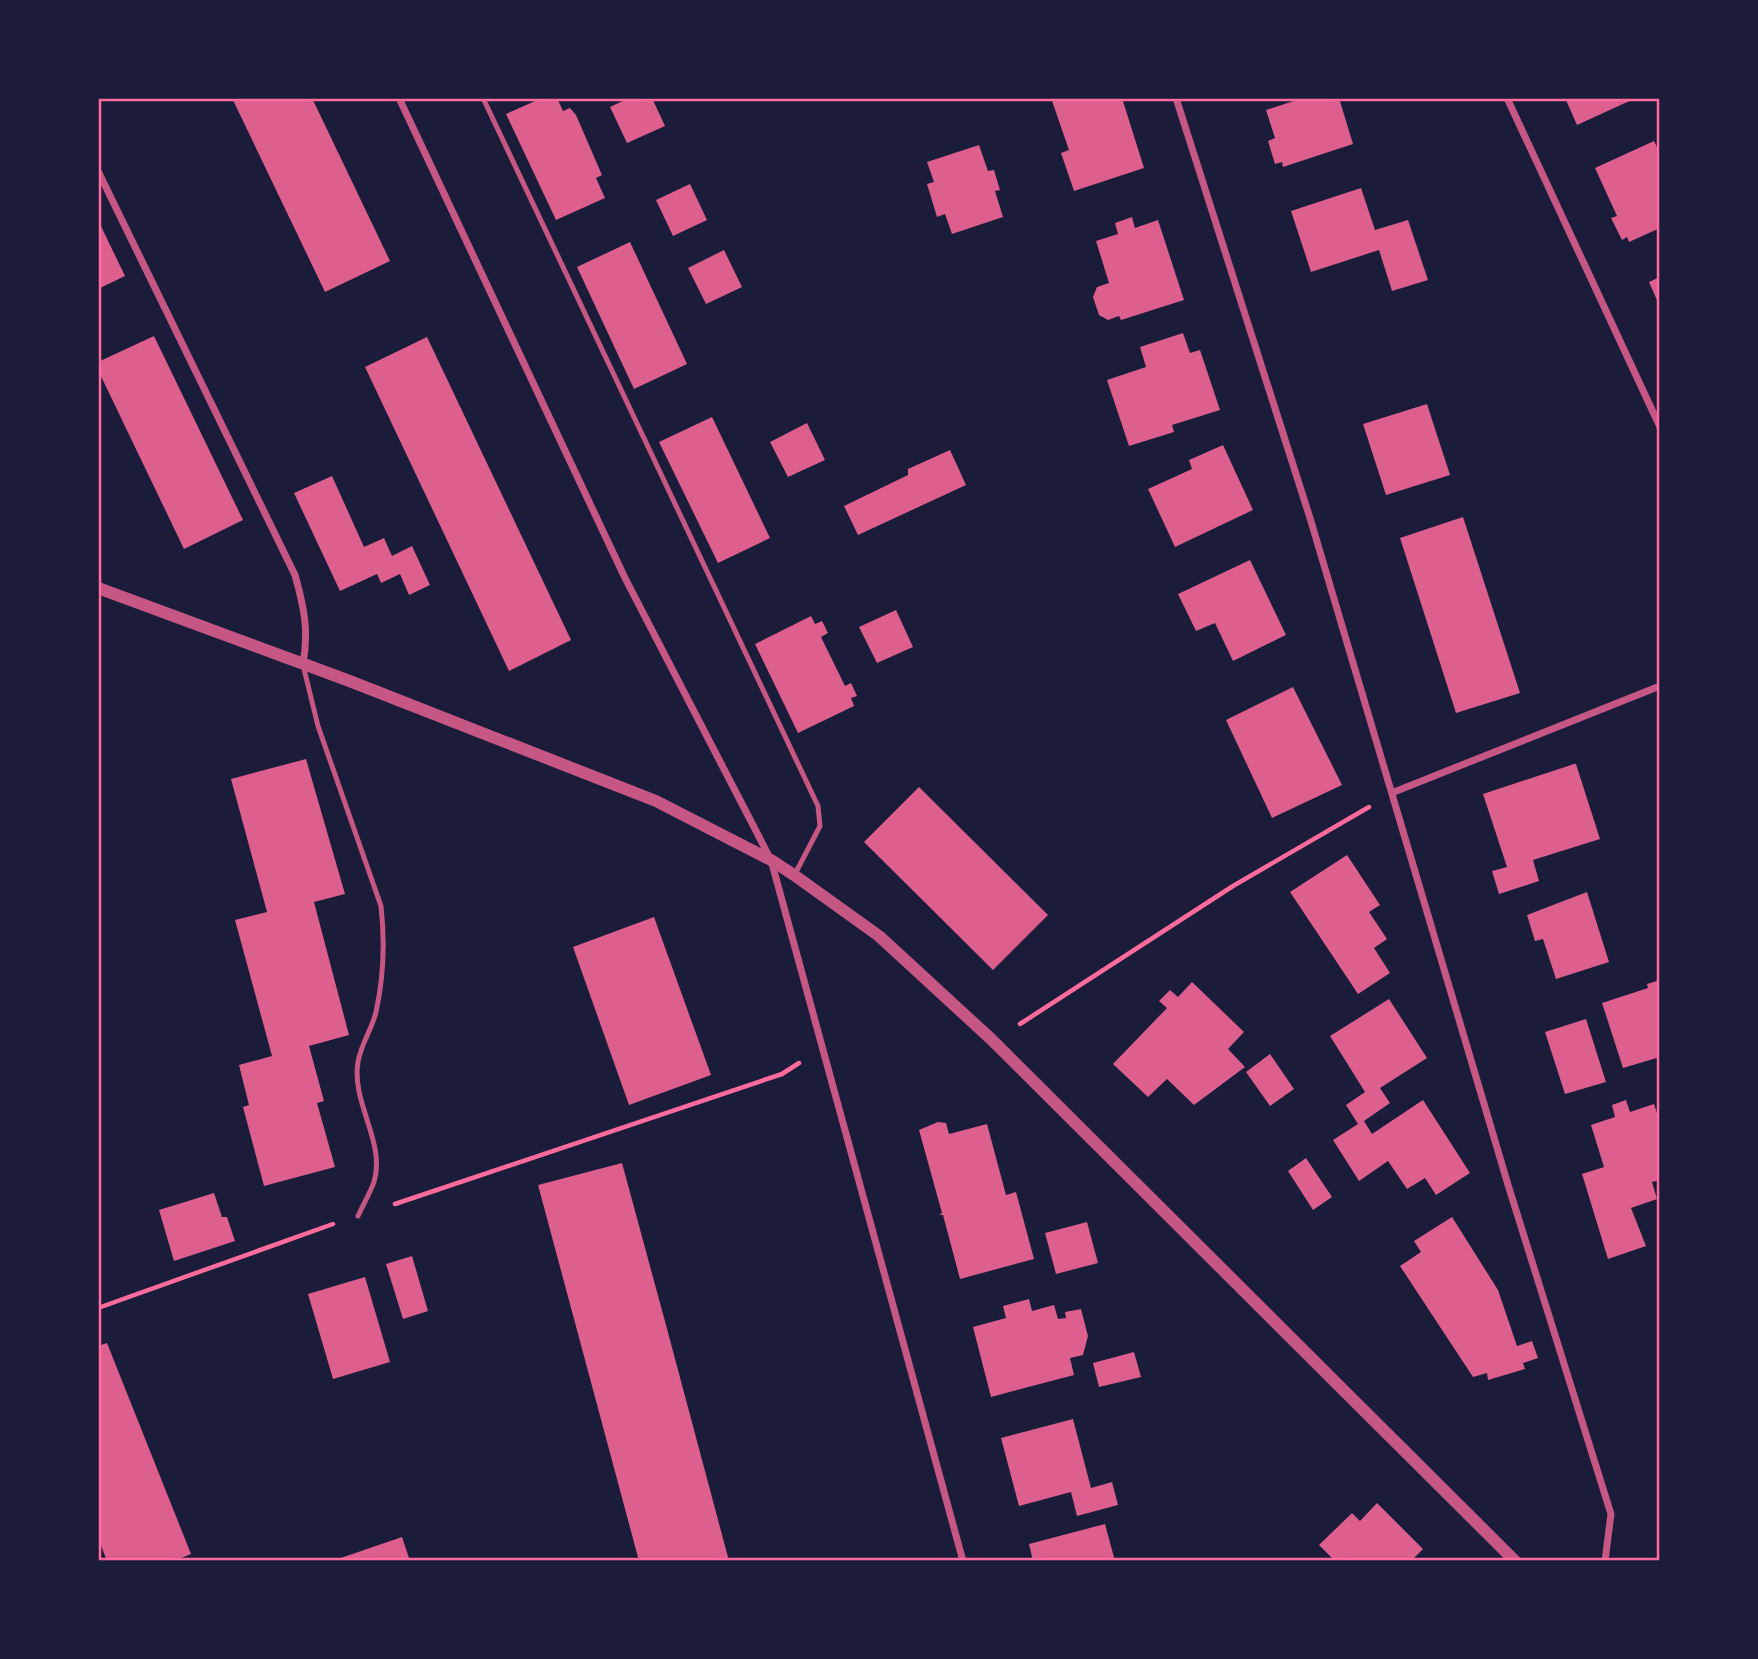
<svg xmlns="http://www.w3.org/2000/svg" width="1758" height="1659" viewBox="0 0 1758 1659" font-family="'Fira Sans Condensed',sans-serif">
  <rect width="100%" height="100%" fill="#1b1b3a"/>
  <path fill="#dd5f8e" d="M 232,98 L 312,98 L 390,261 L 325,292 Z
    M 542,98 L 557,98 L 563,111 L 570,108 L 576,115 L 602,175 L 596,178 L 605,198 L 556,220 L 506,114 Z
    M 629,98 L 652,98 L 665,126 L 627,143 L 610,107 Z
    M 1051,98 L 1122,98 L 1144,168 L 1074,191 L 1061,153 L 1069,150 Z
    M 1303,98 L 1339,98 L 1353,144 L 1283,167 L 1282,162 L 1275,164 L 1268,141 L 1275,138 L 1266,110 Z
    M 1565,98 L 1636,98 L 1577,125 Z
    M 1654,141 L 1660,153 L 1660,228 L 1629,242 L 1627,237 L 1622,240 L 1611,218 L 1617,216 L 1595,168 Z
    M 979,145 L 988,171 L 994,170 L 1000,190 L 995,191 L 1003,217 L 952,234 L 945,214 L 937,217 L 927,184 L 934,182 L 927,162 Z
    M 690,184 L 707,220 L 673,236 L 656,200 Z
    M 1361,188 L 1375,230 L 1408,220 L 1428,280 L 1392,291 L 1379,250 L 1311,272 L 1291,211 Z
    M 1132,217 L 1135,228 L 1158,220 L 1184,300 L 1121,320 L 1119,316 L 1108,320 L 1099,315 L 1093,297 L 1097,287 L 1109,283 L 1096,241 L 1118,234 L 1115,223 Z
    M 98,220 L 125,276 L 98,289 Z
    M 630,242 L 687,364 L 634,389 L 577,267 Z
    M 724,250 L 742,287 L 706,304 L 688,268 Z
    M 1660,277 L 1660,307 L 1649,282 Z
    M 1183,333 L 1190,353 L 1200,350 L 1220,410 L 1172,425 L 1174,432 L 1129,446 L 1107,380 L 1146,367 L 1140,347 Z
    M 154,336 L 243,520 L 184,549 L 98,370 L 98,362 Z
    M 427,337 L 571,640 L 509,671 L 365,367 Z
    M 1427,404 L 1450,475 L 1386,495 L 1363,424 Z
    M 712,417 L 770,538 L 718,563 L 659,442 Z
    M 807,423 L 825,460 L 788,477 L 770,442 Z
    M 1223,445 L 1253,510 L 1175,547 L 1148,489 L 1192,469 L 1189,460 Z
    M 950,450 L 966,485 L 858,535 L 844,506 L 908,475 L 908,469 Z
    M 332,476 L 364,547 L 384,538 L 392,556 L 412,546 L 430,585 L 409,595 L 400,574 L 381,583 L 377,574 L 340,591 L 294,493 Z
    M 1463,517 L 1520,693 L 1456,713 L 1400,538 Z
    M 1250,560 L 1286,635 L 1233,661 L 1215,623 L 1196,631 L 1178,594 Z
    M 896,610 L 913,647 L 877,663 L 859,627 Z
    M 811,616 L 815,624 L 822,621 L 828,633 L 821,637 L 845,686 L 851,683 L 857,696 L 851,698 L 854,706 L 798,733 L 755,644 Z
    M 1293,687 L 1342,785 L 1272,818 L 1226,720 Z
    M 306,759 L 345,894 L 314,902 L 349,1035 L 309,1046 L 324,1101 L 317,1103 L 335,1167 L 264,1186 L 243,1107 L 249,1105 L 239,1065 L 272,1056 L 235,920 L 267,912 L 231,779 Z
    M 1574,764 L 1576,764 L 1600,839 L 1533,860 L 1539,881 L 1499,894 L 1492,871 L 1507,867 L 1483,794 Z
    M 919,787 L 1048,915 L 993,970 L 864,842 Z
    M 1347,855 L 1380,905 L 1369,912 L 1387,939 L 1374,948 L 1390,973 L 1358,994 L 1290,892 Z
    M 1587,892 L 1609,962 L 1556,979 L 1543,939 L 1535,941 L 1527,915 Z
    M 654,917 L 711,1075 L 629,1105 L 573,947 Z
    M 1660,980 L 1660,1057 L 1623,1068 L 1602,1003 L 1648,988 L 1647,984 Z
    M 1192,982 L 1244,1032 L 1228,1049 L 1245,1067 L 1194,1105 L 1167,1079 L 1148,1097 L 1113,1064 L 1167,1008 L 1159,1001 L 1170,990 L 1178,997 Z
    M 1389,999 L 1427,1058 L 1380,1088 L 1390,1103 L 1364,1121 L 1372,1134 L 1423,1100 L 1470,1173 L 1436,1195 L 1425,1178 L 1407,1189 L 1388,1161 L 1359,1181 L 1333,1140 L 1358,1124 L 1346,1105 L 1365,1092 L 1330,1036 Z
    M 1586,1019 L 1606,1082 L 1565,1094 L 1545,1032 Z
    M 1270,1054 L 1294,1089 L 1270,1106 L 1246,1072 Z
    M 1626,1100 L 1630,1112 L 1654,1104 L 1660,1122 L 1660,1180 L 1652,1182 L 1657,1199 L 1631,1208 L 1646,1246 L 1608,1259 L 1582,1174 L 1604,1167 L 1591,1125 L 1615,1117 L 1612,1105 Z
    M 938,1122 L 946,1123 L 949,1134 L 987,1124 L 1006,1195 L 1016,1192 L 1034,1259 L 960,1279 L 943,1215 L 939,1215 L 942,1213 L 919,1130 Z
    M 1306,1158 L 1332,1197 L 1313,1210 L 1288,1171 Z
    M 622,1163 L 666,1325 L 729,1561 L 639,1561 L 538,1185 Z
    M 214,1193 L 222,1217 L 227,1217 L 235,1241 L 174,1261 L 159,1210 Z
    M 1452,1217 L 1498,1290 L 1517,1346 L 1532,1341 L 1538,1358 L 1523,1363 L 1525,1369 L 1488,1380 L 1487,1373 L 1473,1377 L 1400,1266 L 1421,1252 L 1414,1241 Z
    M 1087,1222 L 1098,1263 L 1056,1274 L 1045,1233 Z
    M 412,1256 L 428,1311 L 403,1319 L 386,1264 Z
    M 365,1277 L 390,1362 L 333,1379 L 308,1294 Z
    M 1029,1299 L 1032,1311 L 1054,1305 L 1058,1319 L 1066,1318 L 1065,1312 L 1081,1309 L 1088,1336 L 1083,1355 L 1070,1358 L 1074,1375 L 991,1397 L 973,1327 L 1006,1318 L 1003,1306 Z
    M 107,1343 L 191,1554 L 174,1561 L 107,1561 L 98,1538 L 98,1346 Z
    M 1134,1352 L 1141,1377 L 1099,1387 L 1093,1363 Z
    M 1073,1419 L 1091,1488 L 1112,1482 L 1118,1505 L 1077,1516 L 1071,1492 L 1019,1506 L 1001,1438 Z
    M 1377,1503 L 1423,1549 L 1411,1561 L 1335,1561 L 1319,1545 L 1352,1513 L 1360,1521 Z
    M 1105,1524 L 1115,1561 L 1033,1561 L 1029,1544 Z
    M 402,1537 L 410,1561 L 332,1561 Z"/>
  <g fill="none" stroke-linecap="round" stroke-linejoin="round">
    <path stroke="#ff6b9d" stroke-width="4.5" d="M 1020,1024 L 1233,886 L 1369,807
      M 395,1204 L 782,1074 L 799,1063
      M 98,1308 L 333,1224"/>
    <path stroke="#c65784" stroke-width="5" d="M 483,98 L 818,806 L 820,826 L 795,874
      M 303,665 L 318,726 L 381,906 C 385,942 384,976 376,1012 C 372,1029 361,1044 358,1062 C 351,1103 386,1142 374,1182 C 370,1193 363,1205 358,1216"/>
    <path stroke="#c65784" stroke-width="7" d="M 399,98 L 625,578 L 771,860 L 963,1561
      M 1176,98 L 1310,518 L 1509,1188 L 1611,1514 L 1605,1561
      M 1507,98 L 1660,427
      M 98,171 L 295,575 C 304,607 309,631 303,664
      M 1394,792 L 1660,686"/>
    <path stroke="#c65784" stroke-width="12" d="M 98,588 L 347,680 L 656,801 L 771,860 L 794,875 L 879,936 L 991,1039 L 1515,1561"/>
  </g>
  <rect width="1758" height="1659" fill="none" stroke="#1b1b3a" stroke-width="200"/>
  <rect x="100" y="100" width="1558" height="1459" fill="none" stroke="#ff6b9d" stroke-width="2.5"/>
</svg>
